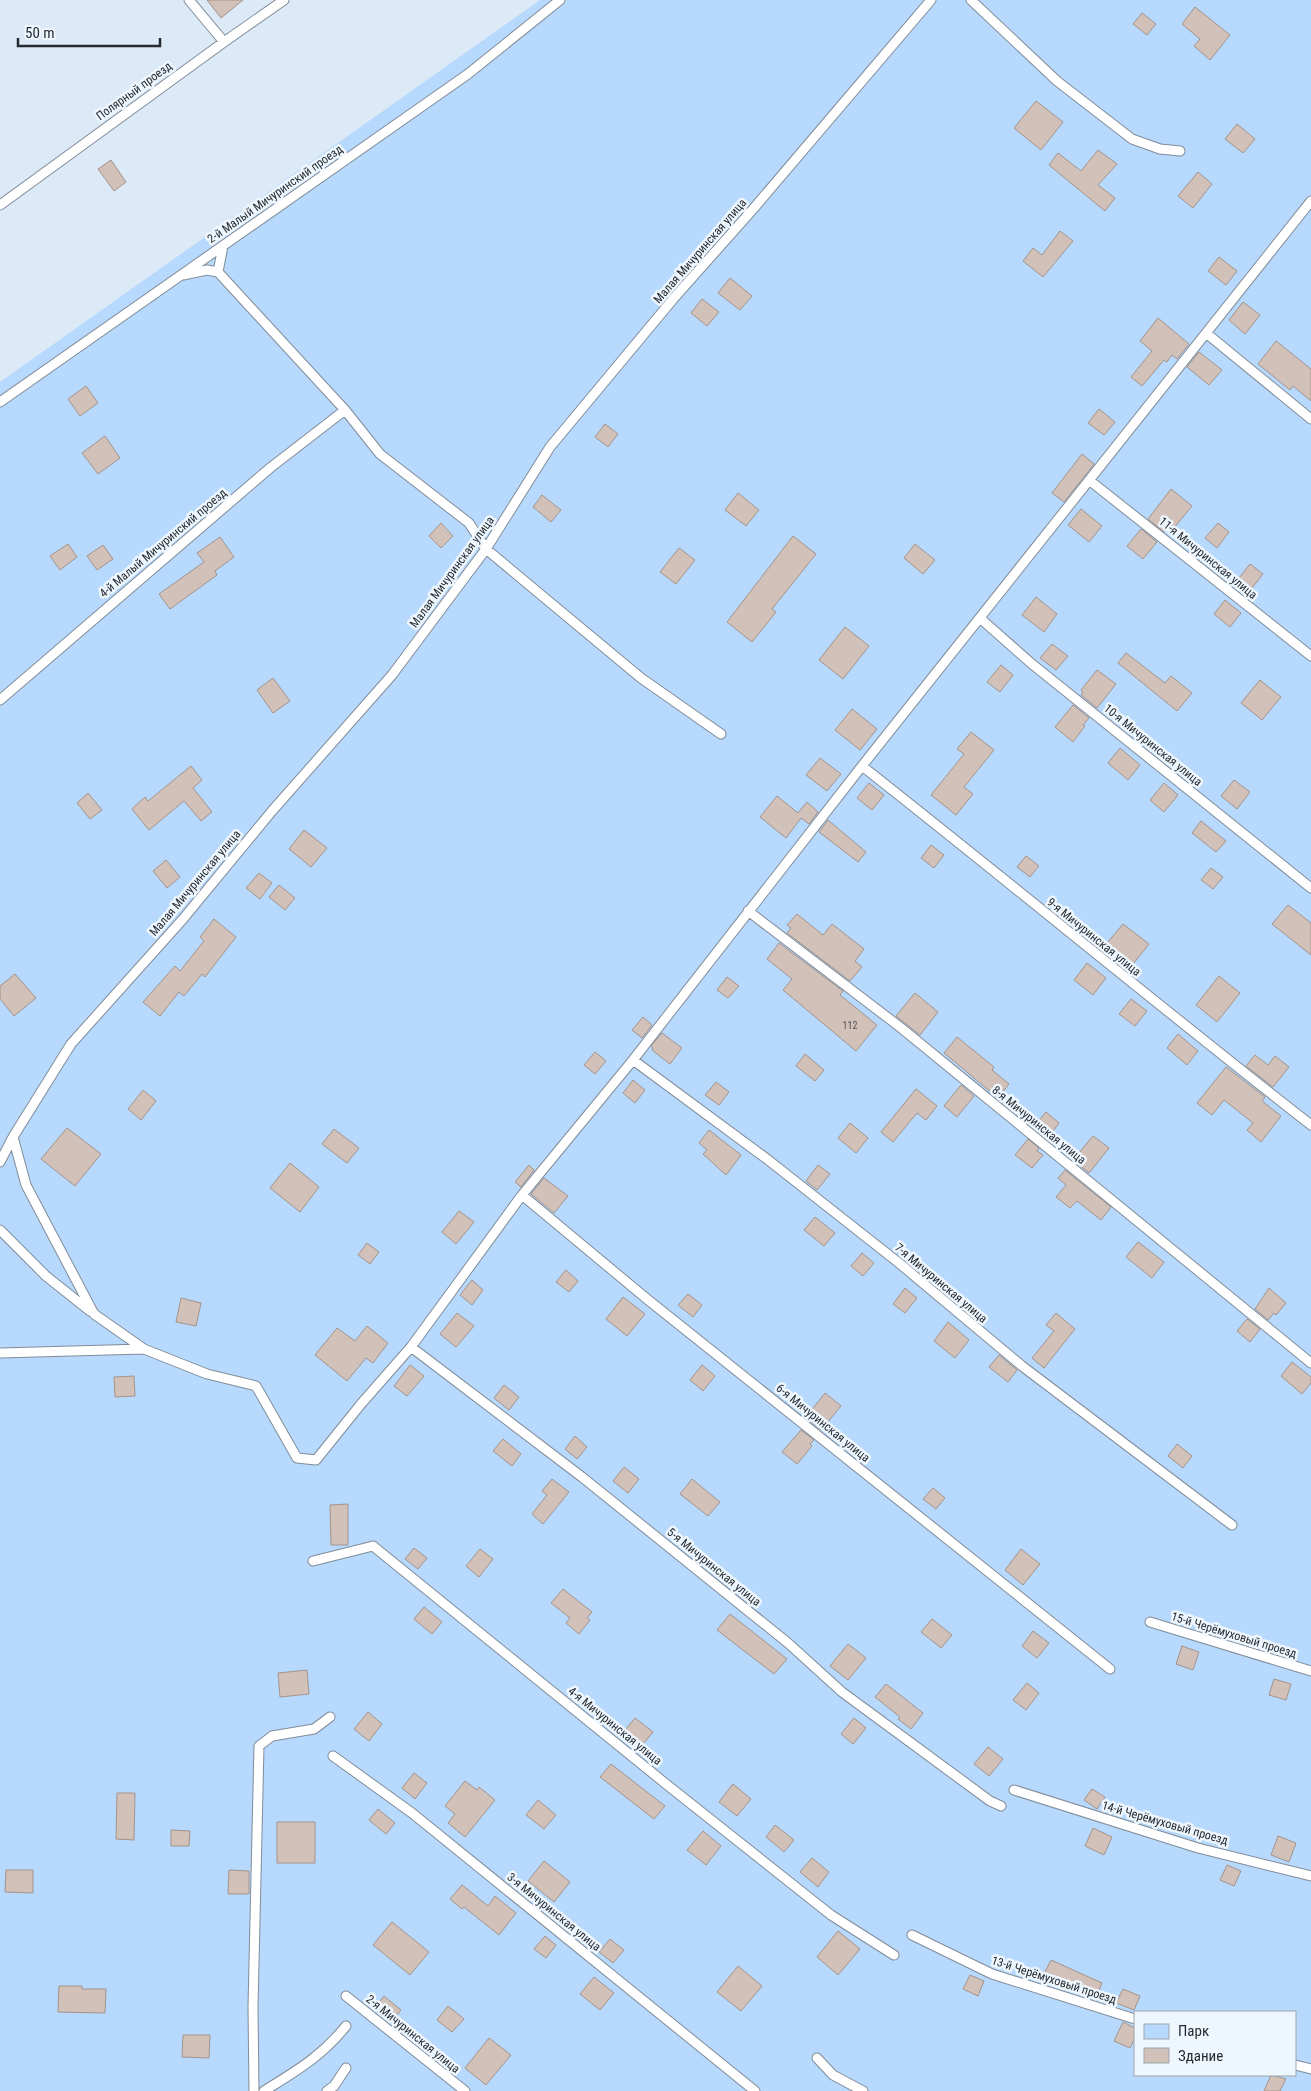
<svg xmlns="http://www.w3.org/2000/svg" width="1311" height="2091" viewBox="0 0 1311 2091" font-family="'Roboto Condensed',sans-serif">
  <rect width="100%" height="100%" fill="#dce9f7"/>
  <path fill="#b6d9fd" fill-rule="evenodd" d="M 540,0 L 1311,0 L 1311,2091 L 0,2091 L 0,382 ZM 1135,2012 L 1295,2012 L 1295,2075 L 1135,2075 Z"/>
  <path fill="#d2c1b9" stroke="#a3938b" d="M 207,0 L 243,0 L 221,18 Z
    M 1195,7 L 1230,35 L 1210,60 L 1194,46 L 1200,39 L 1182,24 Z
    M 1142,13 L 1156,24 L 1147,35 L 1133,24 Z
    M 1036,101 L 1063,122 L 1041,150 L 1014,128 Z
    M 1237,124 L 1255,139 L 1243,153 L 1225,139 Z
    M 1098,150 L 1117,164 L 1098,185 L 1115,198 L 1105,211 L 1049,165 L 1058,153 L 1081,171 Z
    M 111,160 L 126,182 L 114,191 L 98,169 Z
    M 1198,172 L 1212,184 L 1193,208 L 1178,196 Z
    M 1060,231 L 1073,241 L 1043,277 L 1023,261 L 1033,248 L 1042,255 Z
    M 1219,257 L 1237,271 L 1226,285 L 1208,271 Z
    M 730,278 L 752,296 L 740,310 L 718,293 Z
    M 702,299 L 719,312 L 707,326 L 691,313 Z
    M 1243,302 L 1260,315 L 1245,334 L 1229,320 Z
    M 1158,318 L 1189,344 L 1177,359 L 1172,355 L 1167,362 L 1164,360 L 1142,386 L 1131,377 L 1152,351 L 1140,341 Z
    M 1276,341 L 1311,369 L 1311,401 L 1293,386 L 1290,390 L 1258,364 Z
    M 1199,352 L 1222,370 L 1209,385 L 1187,367 Z
    M 86,386 L 98,403 L 80,416 L 68,399 Z
    M 1099,409 L 1115,422 L 1104,435 L 1088,423 Z
    M 605,424 L 618,434 L 608,447 L 595,437 Z
    M 105,436 L 120,458 L 98,474 L 82,453 Z
    M 1082,454 L 1094,464 L 1064,502 L 1052,493 Z
    M 1171,489 L 1192,506 L 1174,528 L 1170,525 L 1164,532 L 1148,519 Z
    M 738,493 L 759,510 L 746,526 L 725,510 Z
    M 542,495 L 561,510 L 551,522 L 533,507 Z
    M 1081,509 L 1102,526 L 1089,542 L 1068,525 Z
    M 441,523 L 453,536 L 441,548 L 429,536 Z
    M 1218,523 L 1229,532 L 1217,548 L 1205,538 Z
    M 1141,529 L 1157,542 L 1143,559 L 1127,546 Z
    M 793,536 L 816,554 L 772,609 L 776,612 L 752,642 L 727,622 Z
    M 220,537 L 234,557 L 215,571 L 217,575 L 170,609 L 159,594 L 204,562 L 197,553 Z
    M 68,544 L 77,557 L 60,570 L 50,556 Z
    M 915,544 L 935,560 L 923,574 L 904,558 Z
    M 103,545 L 113,559 L 97,570 L 87,556 Z
    M 679,548 L 695,560 L 676,584 L 660,572 Z
    M 1250,564 L 1263,574 L 1252,588 L 1239,578 Z
    M 1036,597 L 1057,614 L 1044,632 L 1022,615 Z
    M 1225,600 L 1241,613 L 1230,627 L 1214,614 Z
    M 845,627 L 869,646 L 843,679 L 819,660 Z
    M 1052,644 L 1068,656 L 1056,670 L 1040,658 Z
    M 1126,653 L 1165,683 L 1171,676 L 1192,693 L 1177,711 L 1118,663 Z
    M 1001,665 L 1013,675 L 1000,692 L 987,682 Z
    M 1097,670 L 1116,684 L 1097,708 L 1081,695 L 1083,692 L 1081,690 Z
    M 273,678 L 290,701 L 273,713 L 257,690 Z
    M 1260,680 L 1281,697 L 1262,720 L 1241,703 Z
    M 1073,705 L 1089,718 L 1083,725 L 1085,726 L 1073,742 L 1055,727 Z
    M 852,709 L 877,729 L 860,750 L 835,730 Z
    M 971,732 L 994,750 L 964,787 L 973,794 L 956,815 L 931,795 L 964,754 L 957,749 Z
    M 1120,748 L 1140,765 L 1128,780 L 1108,763 Z
    M 820,758 L 841,774 L 827,791 L 806,775 Z
    M 191,766 L 202,780 L 193,788 L 212,812 L 201,821 L 184,801 L 149,830 L 132,809 L 145,797 L 148,801 Z
    M 1234,780 L 1250,792 L 1237,809 L 1221,796 Z
    M 869,783 L 884,795 L 872,810 L 857,798 Z
    M 1164,783 L 1178,795 L 1164,812 L 1150,800 Z
    M 88,793 L 102,810 L 90,819 L 77,803 Z
    M 777,796 L 798,813 L 807,802 L 818,812 L 809,824 L 801,818 L 786,838 L 760,817 Z
    M 828,820 L 866,852 L 858,862 L 819,832 Z
    M 1201,821 L 1226,841 L 1216,852 L 1192,833 Z
    M 304,830 L 327,848 L 311,867 L 289,849 Z
    M 931,845 L 944,855 L 934,868 L 921,858 Z
    M 1026,856 L 1039,866 L 1030,877 L 1017,867 Z
    M 166,860 L 180,877 L 167,888 L 153,871 Z
    M 1211,868 L 1223,877 L 1213,889 L 1201,880 Z
    M 259,873 L 272,883 L 260,899 L 246,888 Z
    M 279,885 L 295,898 L 285,910 L 269,897 Z
    M 1288,905 L 1311,923 L 1311,955 L 1272,924 Z
    M 797,914 L 823,935 L 832,924 L 864,949 L 855,961 L 862,967 L 850,981 L 787,933 L 791,928 L 787,925 Z
    M 214,919 L 236,937 L 205,977 L 202,974 L 184,996 L 179,992 L 160,1016 L 143,1002 L 175,966 L 180,971 L 204,941 L 200,937 Z
    M 1123,924 L 1149,944 L 1133,964 L 1107,943 Z
    M 779,943 L 843,991 L 840,995 L 877,1025 L 856,1051 L 783,990 L 792,979 L 767,959 Z
    M 1087,963 L 1106,978 L 1093,995 L 1074,980 Z
    M 15,974 L 36,998 L 14,1016 L 0,999 L 0,986 Z
    M 1219,976 L 1240,993 L 1217,1022 L 1196,1005 Z
    M 727,977 L 739,986 L 728,998 L 717,990 Z
    M 915,993 L 938,1012 L 920,1035 L 896,1016 Z
    M 1131,999 L 1147,1011 L 1135,1026 L 1119,1014 Z
    M 643,1017 L 652,1025 L 642,1038 L 632,1030 Z
    M 662,1033 L 682,1048 L 670,1064 L 652,1050 L 653,1048 L 651,1046 Z
    M 1178,1034 L 1198,1051 L 1187,1065 L 1167,1048 Z
    M 957,1037 L 994,1067 L 992,1070 L 1009,1084 L 998,1098 L 944,1053 Z
    M 595,1052 L 606,1061 L 595,1074 L 584,1065 Z
    M 805,1054 L 824,1070 L 815,1081 L 796,1066 Z
    M 1255,1055 L 1268,1065 L 1275,1056 L 1289,1067 L 1273,1087 L 1246,1066 Z
    M 1226,1067 L 1265,1097 L 1262,1101 L 1281,1116 L 1261,1142 L 1247,1130 L 1253,1123 L 1224,1100 L 1212,1115 L 1197,1103 Z
    M 633,1080 L 645,1090 L 635,1103 L 623,1093 Z
    M 716,1082 L 729,1092 L 719,1105 L 705,1095 Z
    M 961,1085 L 974,1096 L 957,1117 L 944,1106 Z
    M 916,1089 L 937,1106 L 926,1120 L 917,1113 L 893,1142 L 881,1132 Z
    M 143,1090 L 156,1101 L 141,1120 L 128,1109 Z
    M 1046,1112 L 1059,1123 L 1047,1139 L 1036,1130 L 1037,1128 L 1034,1126 Z
    M 850,1123 L 868,1138 L 856,1153 L 838,1138 Z
    M 67,1128 L 101,1154 L 75,1186 L 41,1159 Z
    M 334,1129 L 359,1148 L 347,1163 L 322,1144 Z
    M 709,1130 L 741,1155 L 726,1175 L 703,1154 L 707,1150 L 699,1143 Z
    M 1093,1136 L 1109,1148 L 1089,1173 L 1073,1160 Z
    M 1028,1139 L 1039,1148 L 1037,1151 L 1043,1155 L 1032,1168 L 1015,1155 Z
    M 290,1163 L 319,1187 L 300,1212 L 270,1188 Z
    M 529,1165 L 534,1170 L 521,1187 L 515,1182 Z
    M 818,1165 L 830,1174 L 817,1190 L 806,1181 Z
    M 1065,1170 L 1111,1207 L 1101,1220 L 1077,1201 L 1070,1208 L 1056,1197 L 1066,1185 L 1058,1178 Z
    M 544,1178 L 568,1196 L 554,1213 L 531,1194 Z
    M 459,1211 L 474,1222 L 456,1244 L 442,1232 Z
    M 815,1217 L 835,1233 L 824,1246 L 804,1230 Z
    M 1138,1242 L 1164,1262 L 1152,1278 L 1126,1257 Z
    M 367,1243 L 379,1252 L 370,1264 L 358,1255 Z
    M 862,1253 L 874,1263 L 863,1276 L 851,1266 Z
    M 566,1270 L 578,1281 L 569,1292 L 556,1282 Z
    M 472,1280 L 483,1290 L 472,1305 L 460,1295 Z
    M 905,1288 L 917,1298 L 905,1313 L 893,1304 Z
    M 1269,1288 L 1286,1303 L 1276,1315 L 1274,1313 L 1268,1320 L 1255,1309 Z
    M 688,1294 L 702,1305 L 693,1317 L 678,1305 Z
    M 623,1297 L 645,1314 L 627,1336 L 606,1319 Z
    M 181,1298 L 201,1303 L 196,1326 L 176,1322 Z
    M 457,1313 L 474,1326 L 456,1347 L 440,1334 Z
    M 1056,1313 L 1075,1329 L 1044,1368 L 1032,1358 L 1054,1331 L 1046,1325 Z
    M 1247,1319 L 1260,1329 L 1250,1342 L 1237,1331 Z
    M 948,1322 L 969,1340 L 955,1358 L 934,1341 Z
    M 367,1326 L 388,1343 L 373,1363 L 366,1358 L 347,1381 L 315,1355 L 337,1328 L 355,1341 Z
    M 999,1355 L 1017,1370 L 1008,1382 L 989,1367 Z
    M 1292,1362 L 1311,1377 L 1311,1383 L 1302,1394 L 1281,1376 Z
    M 410,1365 L 424,1376 L 407,1396 L 394,1386 Z
    M 702,1365 L 715,1376 L 703,1391 L 690,1380 Z
    M 134,1376 L 135,1396 L 115,1397 L 114,1377 Z
    M 504,1385 L 519,1397 L 509,1410 L 494,1398 Z
    M 825,1393 L 841,1406 L 821,1430 L 809,1420 L 814,1413 L 811,1411 Z
    M 801,1430 L 814,1440 L 810,1444 L 812,1446 L 797,1464 L 782,1452 Z
    M 575,1436 L 587,1447 L 577,1459 L 565,1449 Z
    M 503,1439 L 521,1454 L 512,1466 L 493,1451 Z
    M 1177,1444 L 1192,1456 L 1183,1468 L 1168,1456 Z
    M 624,1467 L 639,1479 L 628,1493 L 613,1481 Z
    M 552,1479 L 569,1492 L 543,1524 L 532,1514 L 547,1495 L 542,1491 Z
    M 692,1479 L 720,1502 L 708,1516 L 680,1494 Z
    M 933,1488 L 945,1498 L 936,1509 L 923,1499 Z
    M 348,1504 L 348,1545 L 331,1545 L 330,1505 Z
    M 414,1548 L 427,1558 L 418,1569 L 405,1559 Z
    M 480,1549 L 493,1559 L 479,1577 L 466,1566 Z
    M 1021,1549 L 1040,1564 L 1023,1585 L 1005,1570 Z
    M 563,1589 L 592,1612 L 587,1618 L 590,1620 L 579,1634 L 566,1623 L 570,1618 L 551,1603 Z
    M 424,1607 L 442,1622 L 432,1634 L 414,1619 Z
    M 730,1614 L 787,1659 L 774,1674 L 717,1630 Z
    M 932,1619 L 952,1635 L 941,1648 L 921,1632 Z
    M 1033,1631 L 1049,1643 L 1037,1658 L 1022,1646 Z
    M 848,1644 L 866,1658 L 848,1680 L 830,1666 Z
    M 1182,1646 L 1199,1652 L 1193,1670 L 1176,1664 Z
    M 307,1670 L 309,1694 L 280,1697 L 278,1673 Z
    M 1274,1679 L 1291,1684 L 1286,1700 L 1269,1695 Z
    M 1027,1683 L 1039,1693 L 1026,1710 L 1013,1700 Z
    M 886,1684 L 923,1713 L 911,1729 L 898,1719 L 900,1717 L 875,1697 Z
    M 368,1712 L 382,1724 L 369,1741 L 354,1729 Z
    M 635,1718 L 653,1732 L 643,1744 L 625,1730 Z
    M 854,1718 L 866,1728 L 853,1744 L 841,1734 Z
    M 988,1747 L 1003,1759 L 989,1776 L 974,1764 Z
    M 611,1764 L 665,1806 L 654,1819 L 600,1777 Z
    M 414,1773 L 427,1783 L 415,1799 L 402,1788 Z
    M 465,1781 L 477,1790 L 479,1787 L 495,1800 L 465,1837 L 448,1823 L 455,1814 L 445,1806 Z
    M 733,1784 L 751,1799 L 737,1816 L 719,1802 Z
    M 1092,1789 L 1105,1797 L 1097,1809 L 1084,1800 Z
    M 117,1793 L 135,1793 L 134,1840 L 116,1839 Z
    M 538,1800 L 556,1815 L 544,1829 L 526,1815 Z
    M 378,1809 L 395,1823 L 386,1834 L 369,1820 Z
    M 277,1822 L 315,1822 L 315,1863 L 277,1863 Z
    M 775,1825 L 794,1840 L 784,1852 L 766,1837 Z
    M 1093,1828 L 1112,1837 L 1104,1855 L 1085,1846 Z
    M 171,1830 L 190,1831 L 189,1846 L 171,1846 Z
    M 703,1831 L 721,1846 L 706,1865 L 687,1850 Z
    M 1278,1836 L 1296,1843 L 1289,1862 L 1271,1855 Z
    M 812,1858 L 829,1872 L 818,1887 L 800,1872 Z
    M 544,1861 L 570,1882 L 554,1902 L 528,1881 Z
    M 1227,1865 L 1241,1871 L 1234,1886 L 1220,1880 Z
    M 6,1870 L 33,1870 L 33,1893 L 5,1892 Z
    M 229,1870 L 249,1871 L 249,1894 L 228,1894 Z
    M 462,1885 L 488,1906 L 495,1896 L 516,1913 L 499,1935 L 464,1907 L 462,1909 L 450,1899 Z
    M 392,1922 L 429,1952 L 410,1975 L 373,1945 Z
    M 838,1931 L 860,1949 L 838,1975 L 817,1957 Z
    M 545,1936 L 556,1945 L 546,1958 L 534,1949 Z
    M 610,1939 L 624,1950 L 613,1963 L 599,1952 Z
    M 1051,1960 L 1102,1983 L 1096,1997 L 1044,1974 Z
    M 738,1966 L 762,1986 L 741,2011 L 717,1992 Z
    M 970,1975 L 984,1981 L 978,1996 L 963,1989 Z
    M 594,1977 L 614,1993 L 600,2010 L 580,1994 Z
    M 59,1986 L 82,1986 L 82,1989 L 106,1989 L 105,2013 L 58,2012 Z
    M 1123,1989 L 1140,1996 L 1134,2010 L 1116,2003 Z
    M 384,1996 L 401,2010 L 391,2023 L 374,2009 Z
    M 448,2006 L 464,2019 L 452,2032 L 437,2020 Z
    M 1123,2022 L 1135,2028 L 1135,2038 L 1130,2048 L 1114,2041 Z
    M 183,2035 L 210,2035 L 209,2058 L 182,2057 Z
    M 489,2038 L 511,2055 L 486,2085 L 465,2068 Z
    M 1271,2075 L 1286,2079 L 1280,2091 L 1264,2091 Z"/>
  <g fill="none" stroke-linecap="round" stroke-linejoin="round">
    <defs>
      <path id="lane" d="M 189,0 L 224,42
        M 971,0 L 1057,81 L 1132,139 L 1160,149 L 1180,151
        M 0,205 L 224,42 L 284,0
        M 223,246 L 218,272 L 345,410 L 380,454 L 469,523 L 486,549 L 641,678 L 721,734
        M 183,275 L 207,270 L 218,272
        M 1206,333 L 1311,419
        M 0,402 L 468,74 L 560,0
        M 1089,480 L 1311,656
        M 981,619 L 1032,664 L 1311,888
        M 0,700 L 270,468 L 345,410
        M 862,766 C 1013,885 1160,1007 1311,1125
        M 748,911 L 900,1027 L 1311,1363
        M 633,1060 L 767,1159 L 899,1263 L 1022,1366 L 1232,1525
        M 13,1137 L 26,1185 L 94,1314 L 144,1349
        M 0,1162 L 13,1137 L 71,1044 L 183,919 L 272,811 L 392,675 L 486,549 L 550,447 L 674,298 L 754,208 L 931,0
        M 522,1195 L 647,1299 L 1110,1669
        M 0,1230 L 46,1276 L 90,1311
        M 411,1347 L 582,1477 L 788,1643 L 842,1692 L 990,1801 L 1001,1806
        M 0,1353 L 144,1349 L 207,1374 L 256,1386 L 297,1458 L 316,1460 L 361,1404 L 411,1347 L 522,1195 L 633,1060 L 862,766 L 1311,201
        M 313,1561 L 373,1546 L 666,1784 L 831,1915 L 894,1955
        M 1150,1622 L 1311,1671
        M 333,1756 L 412,1813 L 755,2091
        M 1014,1790 L 1198,1848 L 1311,1876
        M 912,1935 L 992,1974 L 1135,2019
        M 346,1996 L 465,2091
        M 817,2058 L 833,2075 L 863,2091
        M 1295,2065 L 1311,2069
        M 254,2091 L 253,2007 L 259,1746 L 272,1736 L 314,1729 L 330,1717
        M 264,2091 C 296,2071 321,2057 346,2026
        M 327,2091 L 334,2086 L 346,2068"/>
    </defs>
    <use href="#lane" stroke="#818c99" stroke-width="11"/>
    <use href="#lane" stroke="#fff" stroke-width="9"/>
  </g>
  <g text-anchor="middle" stroke-width="5" stroke-linejoin="round" paint-order="stroke">
    <g font-size="10" fill="#515052">
      <text x="850" y="1029">112</text>
    </g>
    <g font-size="12" fill="#262b30" stroke="#eef6fe">
      <text transform="translate(134 91) rotate(-36)" y="4">Полярный проезд</text>
      <text transform="translate(275 194) rotate(-35)" y="4">2-й Малый Мичуринский проезд</text>
      <text transform="translate(700 251) rotate(-49)" y="4">Малая Мичуринская улица</text>
      <text transform="translate(163 543) rotate(-40)" y="4">4-й Малый Мичуринский проезд</text>
      <text transform="translate(1208 558) rotate(39)" y="4">11-я Мичуринская улица</text>
      <text transform="translate(452 572) rotate(-54)" y="4">Малая Мичуринская улица</text>
      <text transform="translate(1153 745) rotate(39)" y="4">10-я Мичуринская улица</text>
      <text transform="translate(195 883) rotate(-50)" y="4">Малая Мичуринская улица</text>
      <text transform="translate(1094 937) rotate(39)" y="4">9-я Мичуринская улица</text>
      <text transform="translate(1039 1125) rotate(39)" y="4">8-я Мичуринская улица</text>
      <text transform="translate(941 1283) rotate(40)" y="4">7-я Мичуринская улица</text>
      <text transform="translate(823 1423) rotate(39)" y="4">6-я Мичуринская улица</text>
      <text transform="translate(714 1567) rotate(39)" y="4">5-я Мичуринская улица</text>
      <text transform="translate(1234 1635) rotate(17)" y="4">15-й Черёмуховый проезд</text>
      <text transform="translate(615 1726) rotate(39)" y="4">4-я Мичуринская улица</text>
      <text transform="translate(1165 1823) rotate(16)" y="4">14-й Черёмуховый проезд</text>
      <text transform="translate(554 1912) rotate(39)" y="4">3-я Мичуринская улица</text>
      <text transform="translate(1054 1980) rotate(18)" y="4">13-й Черёмуховый проезд</text>
      <text transform="translate(413 2034) rotate(39)" y="4">2-я Мичуринская улица</text>
    </g>
  </g>
  <rect x="1134" y="2011" width="162" height="65" fill="#eef6fe" stroke="#9ea5ac"/>
  <rect x="1144" y="2024" width="25" height="15" fill="#b6d9fd" stroke="#9ea5ac"/>
  <text x="1178" y="2036" font-size="15" fill="#262b30">Парк</text>
  <rect x="1144" y="2048" width="25" height="15" fill="#d2c1b9" stroke="#9ea5ac"/>
  <text x="1178" y="2061" font-size="15" fill="#262b30">Здание</text>
  <path d="M18 38v8h142v-8" fill="none" stroke="#262b30" stroke-width="2.5"/>
  <text x="25" y="38" font-size="15" fill="#262b30" stroke="#eef6fe" stroke-width="4" paint-order="stroke">50 m</text>
</svg>
